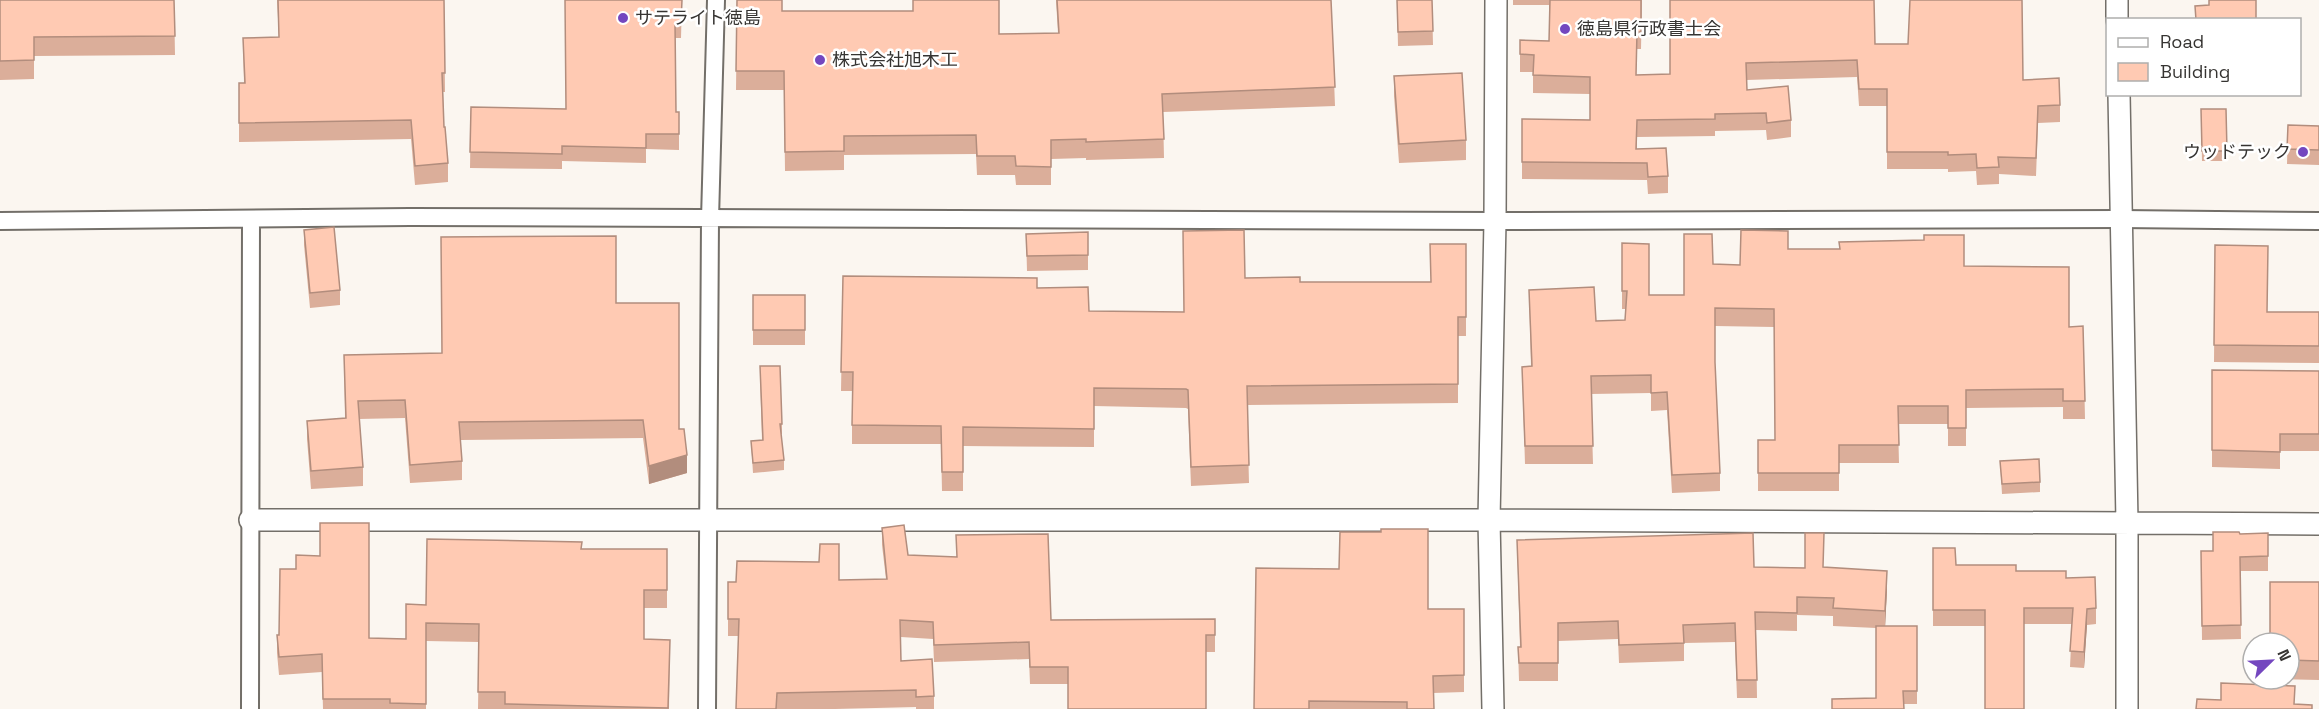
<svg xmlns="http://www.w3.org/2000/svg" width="2319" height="709" viewBox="0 0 2319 709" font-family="'Space Grotesk','Noto Sans JP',sans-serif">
  <rect width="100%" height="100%" fill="#fbf6f0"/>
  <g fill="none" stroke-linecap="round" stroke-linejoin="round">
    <defs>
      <path id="minor" d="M 0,221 L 410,217 L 1495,221 L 2121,219 L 2319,221
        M 250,709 L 251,220
        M 707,709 L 710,219 L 716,0"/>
      <path id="tertiary" d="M 2117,0 L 2117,20
        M 2119,94 L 2127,522 L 2127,709
        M 250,520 L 1489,520 L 2319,524
        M 1493,709 L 1489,520 L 1495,221 L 1496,0"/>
    </defs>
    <use href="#minor" stroke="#736f69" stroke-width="20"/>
    <use href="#tertiary" stroke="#736f69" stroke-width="24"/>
    <use href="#minor" stroke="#fff" stroke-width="16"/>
    <use href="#tertiary" stroke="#fff" stroke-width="21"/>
  </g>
  <path fill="#dbae9a" d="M 0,0 L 174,0 L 175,55 L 34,56 L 34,79 L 0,80 Z
    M 277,0 L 444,0 L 445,92 L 443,92 L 444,127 L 448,163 L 448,182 L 415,185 L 411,139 L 239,142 L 239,83 L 244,83 L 243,38 L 279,37 Z
    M 682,0 L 681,38 L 675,38 L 676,112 L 679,112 L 679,150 L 646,149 L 646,163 L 562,161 L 562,169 L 470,168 L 471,107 L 566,109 Z
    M 737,0 L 782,11 L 913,11 L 999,34 L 1058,33 L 1056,0 L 1331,0 L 1335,106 L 1163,112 L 1164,158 L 1086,160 L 1086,158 L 1051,159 L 1051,185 L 1016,185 L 1015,175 L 977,175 L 976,154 L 844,155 L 844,170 L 785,171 L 784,90 L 736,90 Z
    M 1397,0 L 1432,0 L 1433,45 L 1398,46 Z
    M 1513,0 L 1642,0 L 1641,49 L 1637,49 L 1636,75 L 1670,74 L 1670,0 L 1875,44 L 2023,80 L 2060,105 L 2060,122 L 2038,123 L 2036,176 L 1999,174 L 1999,184 L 1977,185 L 1976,171 L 1948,172 L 1948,169 L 1887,169 L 1887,106 L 1859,106 L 1857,77 L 1746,80 L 1747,90 L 1791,120 L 1791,137 L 1767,140 L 1766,130 L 1715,131 L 1715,136 L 1637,137 L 1637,149 L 1668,176 L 1668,193 L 1648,194 L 1647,180 L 1522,179 L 1522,119 L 1590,120 L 1590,94 L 1533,93 L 1533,72 L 1520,72 L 1520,40 L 1549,41 L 1549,5 L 1513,5 Z
    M 1394,76 L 1466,140 L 1466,160 L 1399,163 L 1394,96 Z
    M 2201,109 L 2226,109 L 2227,161 L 2202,161 Z
    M 2288,125 L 2319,126 L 2319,165 L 2287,164 Z
    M 304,230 L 340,290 L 340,305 L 310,308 L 304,245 Z
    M 1026,234 L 1088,255 L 1088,270 L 1027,271 Z
    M 1622,243 L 1649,295 L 1684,295 L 1713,264 L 1740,265 L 1788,249 L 1964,266 L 2069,327 L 2083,326 L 2085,419 L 2063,419 L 2063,407 L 1966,408 L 1966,446 L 1948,446 L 1948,424 L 1898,424 L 1899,463 L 1839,463 L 1839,491 L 1758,491 L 1758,440 L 1775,440 L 1774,327 L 1715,326 L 1715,365 L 1720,473 L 1720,491 L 1672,493 L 1667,410 L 1651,411 L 1651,393 L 1591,394 L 1593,464 L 1525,464 L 1522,367 L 1531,366 L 1529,290 L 1596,321 L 1625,320 L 1626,309 L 1622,309 Z
    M 1466,244 L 1466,336 L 1458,336 L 1458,403 L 1247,405 L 1249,483 L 1191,486 L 1188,409 L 1186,408 L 1094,406 L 1094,447 L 963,446 L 963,491 L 942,491 L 941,444 L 852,444 L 852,391 L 841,391 L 843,276 L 1037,288 L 1089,311 L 1184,312 L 1245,278 L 1300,282 L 1431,282 Z
    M 2215,245 L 2267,312 L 2319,312 L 2319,363 L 2214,362 Z
    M 753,295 L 805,295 L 805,345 L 753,345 Z
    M 616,303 L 679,429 L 687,473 L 649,484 L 643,438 L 460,440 L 462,461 L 462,480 L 410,483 L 405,418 L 359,419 L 363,467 L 363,486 L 311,489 L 307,439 L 307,421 L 345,418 L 344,355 L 442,353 Z
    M 2212,370 L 2319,371 L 2319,451 L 2280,451 L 2280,469 L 2212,467 Z
    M 760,376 L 782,424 L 782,434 L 781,434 L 784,460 L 784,470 L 753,473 L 751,441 L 762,440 Z
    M 2000,461 L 2040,482 L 2040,492 L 2002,494 Z
    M 882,528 L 908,555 L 1051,620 L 1215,619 L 1215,652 L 1206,652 L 1068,684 L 1030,684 L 1029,659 L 934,662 L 933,639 L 901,637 L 901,661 L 934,696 L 934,709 L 916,709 L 916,707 L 835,709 L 736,709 L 739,636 L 728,636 L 728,619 L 839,580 L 886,579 L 882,545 Z
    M 2268,533 L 2268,571 L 2240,571 L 2241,639 L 2202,640 L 2201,551 L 2213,551 L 2240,534 Z
    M 1517,540 L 1754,567 L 1805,568 L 1824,567 L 1887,589 L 1885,626 L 1917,626 L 1917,704 L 1904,704 L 1876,698 L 1876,628 L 1833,626 L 1833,616 L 1797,615 L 1797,631 L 1756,630 L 1757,698 L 1737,698 L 1735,642 L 1684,643 L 1684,661 L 1619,663 L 1618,639 L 1558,641 L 1558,681 L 1519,681 L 1518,647 L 1520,647 Z
    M 1933,548 L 1956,565 L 2016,571 L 2066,578 L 2096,608 L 2096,624 L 2087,625 L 2084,668 L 2070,667 L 2072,624 L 2024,624 L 1985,626 L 1933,626 Z
    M 581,549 L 667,549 L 667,608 L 644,608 L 644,639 L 670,640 L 669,709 L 478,709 L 479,642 L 426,641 L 426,709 L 323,709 L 322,672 L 279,675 L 277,653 L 277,635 L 406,639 L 426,605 Z
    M 1339,569 L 1428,609 L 1464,609 L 1464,692 L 1433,693 L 1434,709 L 1254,709 Z
    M 2319,582 L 2319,680 L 2270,679 L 2289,679 L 2289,643 Z"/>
  <path fill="#b28d7d" d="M 687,455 L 687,473 L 649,484 L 649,466 Z
    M 1887,571 L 1887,589 L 1885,629 L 1885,611 Z
    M 2087,609 L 2087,625 L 2084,668 L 2084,652 Z"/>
  <path fill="#ffcab3" stroke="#b28d7d" stroke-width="1.5" d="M 0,0 L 174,0 L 175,36 L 34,37 L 34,60 L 0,61 Z
    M 278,0 L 444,0 L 445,73 L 442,73 L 444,127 L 445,127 L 448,163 L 415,166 L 411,120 L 239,123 L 239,83 L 245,83 L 243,38 L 279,37 Z
    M 565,0 L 682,0 L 681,23 L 675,23 L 676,112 L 679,112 L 679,134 L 646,134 L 646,148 L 562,146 L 562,154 L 470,152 L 471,107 L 566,109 Z
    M 737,0 L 782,0 L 782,11 L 913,11 L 913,0 L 999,0 L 999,34 L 1059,33 L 1057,0 L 1331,0 L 1335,87 L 1162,94 L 1164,139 L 1086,142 L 1086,139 L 1051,140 L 1051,167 L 1016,166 L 1015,156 L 977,156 L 976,135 L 844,136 L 844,151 L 785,152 L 784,71 L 736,71 Z
    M 1397,0 L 1432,0 L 1433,31 L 1398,32 Z
    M 1550,0 L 1641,0 L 1641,32 L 1637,32 L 1636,75 L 1670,74 L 1670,0 L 1874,0 L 1875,44 L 1908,44 L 1910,0 L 2022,0 L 2023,80 L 2059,78 L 2060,105 L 2038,106 L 2036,158 L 1998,157 L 1999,167 L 1977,168 L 1976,154 L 1948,155 L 1948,152 L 1887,152 L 1887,89 L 1859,89 L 1857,60 L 1746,63 L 1747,90 L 1788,86 L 1791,120 L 1767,123 L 1766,113 L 1715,114 L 1715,119 L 1637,120 L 1636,149 L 1666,148 L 1668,176 L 1648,177 L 1647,163 L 1522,162 L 1522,119 L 1590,120 L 1590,77 L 1533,75 L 1534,55 L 1520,54 L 1520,40 L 1549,41 Z
    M 2209,0 L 2256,0 L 2256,20 L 2196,20 L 2195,6 L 2209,5 Z
    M 1462,73 L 1466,140 L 1399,144 L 1394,76 Z
    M 2201,109 L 2226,109 L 2227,151 L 2202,151 Z
    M 2288,125 L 2319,126 L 2319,150 L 2287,149 Z
    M 334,227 L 340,290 L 310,293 L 304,230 Z
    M 1244,230 L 1245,278 L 1300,277 L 1300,282 L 1431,282 L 1430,244 L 1466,244 L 1466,317 L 1458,317 L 1458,384 L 1247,386 L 1249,465 L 1191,467 L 1188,390 L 1186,389 L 1094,388 L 1094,429 L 963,427 L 963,472 L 942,472 L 941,426 L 852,425 L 853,372 L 841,372 L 843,276 L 1037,278 L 1037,288 L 1088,287 L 1089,311 L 1184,312 L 1183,231 Z
    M 1741,230 L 1788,231 L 1788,249 L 1840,249 L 1839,242 L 1924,240 L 1924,235 L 1964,235 L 1964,266 L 2069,267 L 2069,327 L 2083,326 L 2085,401 L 2063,401 L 2063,389 L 1966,390 L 1966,428 L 1948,428 L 1948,406 L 1898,406 L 1899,445 L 1839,445 L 1839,473 L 1758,473 L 1758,440 L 1775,440 L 1774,309 L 1715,308 L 1715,362 L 1720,473 L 1672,475 L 1667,392 L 1651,393 L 1651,375 L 1591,376 L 1593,446 L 1525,446 L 1522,367 L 1532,366 L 1529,290 L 1594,287 L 1596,321 L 1625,320 L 1627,291 L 1622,291 L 1622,243 L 1649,244 L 1649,295 L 1684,295 L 1684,234 L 1712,234 L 1713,264 L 1740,265 Z
    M 1088,232 L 1088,255 L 1027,256 L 1026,234 Z
    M 616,236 L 616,303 L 679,303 L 679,429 L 684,429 L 687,455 L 649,466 L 643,420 L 459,422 L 462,461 L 410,465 L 405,400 L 358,401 L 363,467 L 311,471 L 307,421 L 346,418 L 344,355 L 442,353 L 441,237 Z
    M 2215,245 L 2268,246 L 2267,312 L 2319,312 L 2319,346 L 2214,345 Z
    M 753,295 L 805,295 L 805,330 L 753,330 Z
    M 760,366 L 780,366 L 782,424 L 780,424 L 784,460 L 753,463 L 751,441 L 763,440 Z
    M 2212,370 L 2319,371 L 2319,434 L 2280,434 L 2280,452 L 2212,450 Z
    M 2039,459 L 2040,482 L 2002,484 L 2000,461 Z
    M 320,523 L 369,523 L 369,638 L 406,639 L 406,604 L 426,605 L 427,539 L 582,542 L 581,549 L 667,549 L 667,590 L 644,590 L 644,639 L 670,640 L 668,708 L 505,704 L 505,692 L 478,692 L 479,624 L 426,623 L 426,704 L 390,703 L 390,699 L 323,699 L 322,654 L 279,657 L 277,635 L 279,635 L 280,569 L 296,569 L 296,555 L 320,556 Z
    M 904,525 L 908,555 L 957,557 L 956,535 L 1048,534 L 1051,620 L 1215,619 L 1215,635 L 1206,635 L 1206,709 L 1068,709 L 1068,667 L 1030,667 L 1029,642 L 934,645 L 933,622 L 900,620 L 901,661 L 932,659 L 934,696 L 916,697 L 916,690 L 777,693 L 776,709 L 736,709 L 739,619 L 728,619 L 728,582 L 736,582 L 737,561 L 819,562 L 820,544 L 839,544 L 839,580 L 887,579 L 882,528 Z
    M 1381,529 L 1428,529 L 1428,609 L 1464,609 L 1464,675 L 1433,676 L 1434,709 L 1407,709 L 1407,702 L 1309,701 L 1309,709 L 1254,709 L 1256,568 L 1339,569 L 1340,532 L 1381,532 Z
    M 2213,532 L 2239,532 L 2240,534 L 2268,533 L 2268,556 L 2240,557 L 2241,625 L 2202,626 L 2201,551 L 2213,551 Z
    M 1753,533 L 1754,567 L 1805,568 L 1805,533 L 1824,533 L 1823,567 L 1887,571 L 1885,611 L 1833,608 L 1834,598 L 1797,597 L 1797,613 L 1755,612 L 1757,680 L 1737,680 L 1735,623 L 1683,625 L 1684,643 L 1619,645 L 1618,621 L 1558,623 L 1558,663 L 1519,663 L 1518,647 L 1521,647 L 1517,540 Z
    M 1933,548 L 1955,548 L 1956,565 L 2016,565 L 2016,571 L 2066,571 L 2066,578 L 2095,577 L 2096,608 L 2087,609 L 2084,652 L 2070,651 L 2073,608 L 2024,608 L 2024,709 L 1985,709 L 1985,610 L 1933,610 Z
    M 2270,582 L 2319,582 L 2319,661 L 2289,660 L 2289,643 L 2270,643 Z
    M 1876,626 L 1917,626 L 1917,691 L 1903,691 L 1904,709 L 1832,709 L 1832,699 L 1876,698 Z
    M 2221,683 L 2295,686 L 2294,704 L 2312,705 L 2312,709 L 2196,709 L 2197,699 L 2221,700 Z"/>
  <g fill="#7447bf" stroke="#fff" stroke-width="2">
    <circle cx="623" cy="18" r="6"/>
    <circle cx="1565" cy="29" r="6"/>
    <circle cx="820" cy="60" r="6"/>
    <circle cx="2303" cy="152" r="6"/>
  </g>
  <g text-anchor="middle" stroke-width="5" stroke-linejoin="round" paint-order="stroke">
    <g font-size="18" fill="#363432" stroke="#fff" text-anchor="start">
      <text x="635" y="24">サテライト徳島</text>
      <text x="1577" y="35">徳島県行政書士会</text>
      <text x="832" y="66">株式会社旭木工</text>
      <text x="2291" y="158" text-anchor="end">ウッドテック</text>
    </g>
  </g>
  <rect x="2106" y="18" width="195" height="78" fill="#ffffff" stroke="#afaead" stroke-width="1.5"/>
  <rect x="2118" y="38" width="30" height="9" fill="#ffffff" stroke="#afaead" stroke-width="1.5"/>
  <text x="2160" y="48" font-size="18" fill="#363432">Road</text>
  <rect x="2118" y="63" width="30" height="18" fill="#ffcab3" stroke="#afaead" stroke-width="1.5"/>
  <text x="2160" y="78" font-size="18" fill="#363432">Building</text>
  <g transform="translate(2271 661) rotate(66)"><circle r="28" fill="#ffffff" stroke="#afaead" stroke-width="1.5"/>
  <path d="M0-4.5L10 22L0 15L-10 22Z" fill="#7447bf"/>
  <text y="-9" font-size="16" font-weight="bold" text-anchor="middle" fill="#363432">N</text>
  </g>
</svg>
